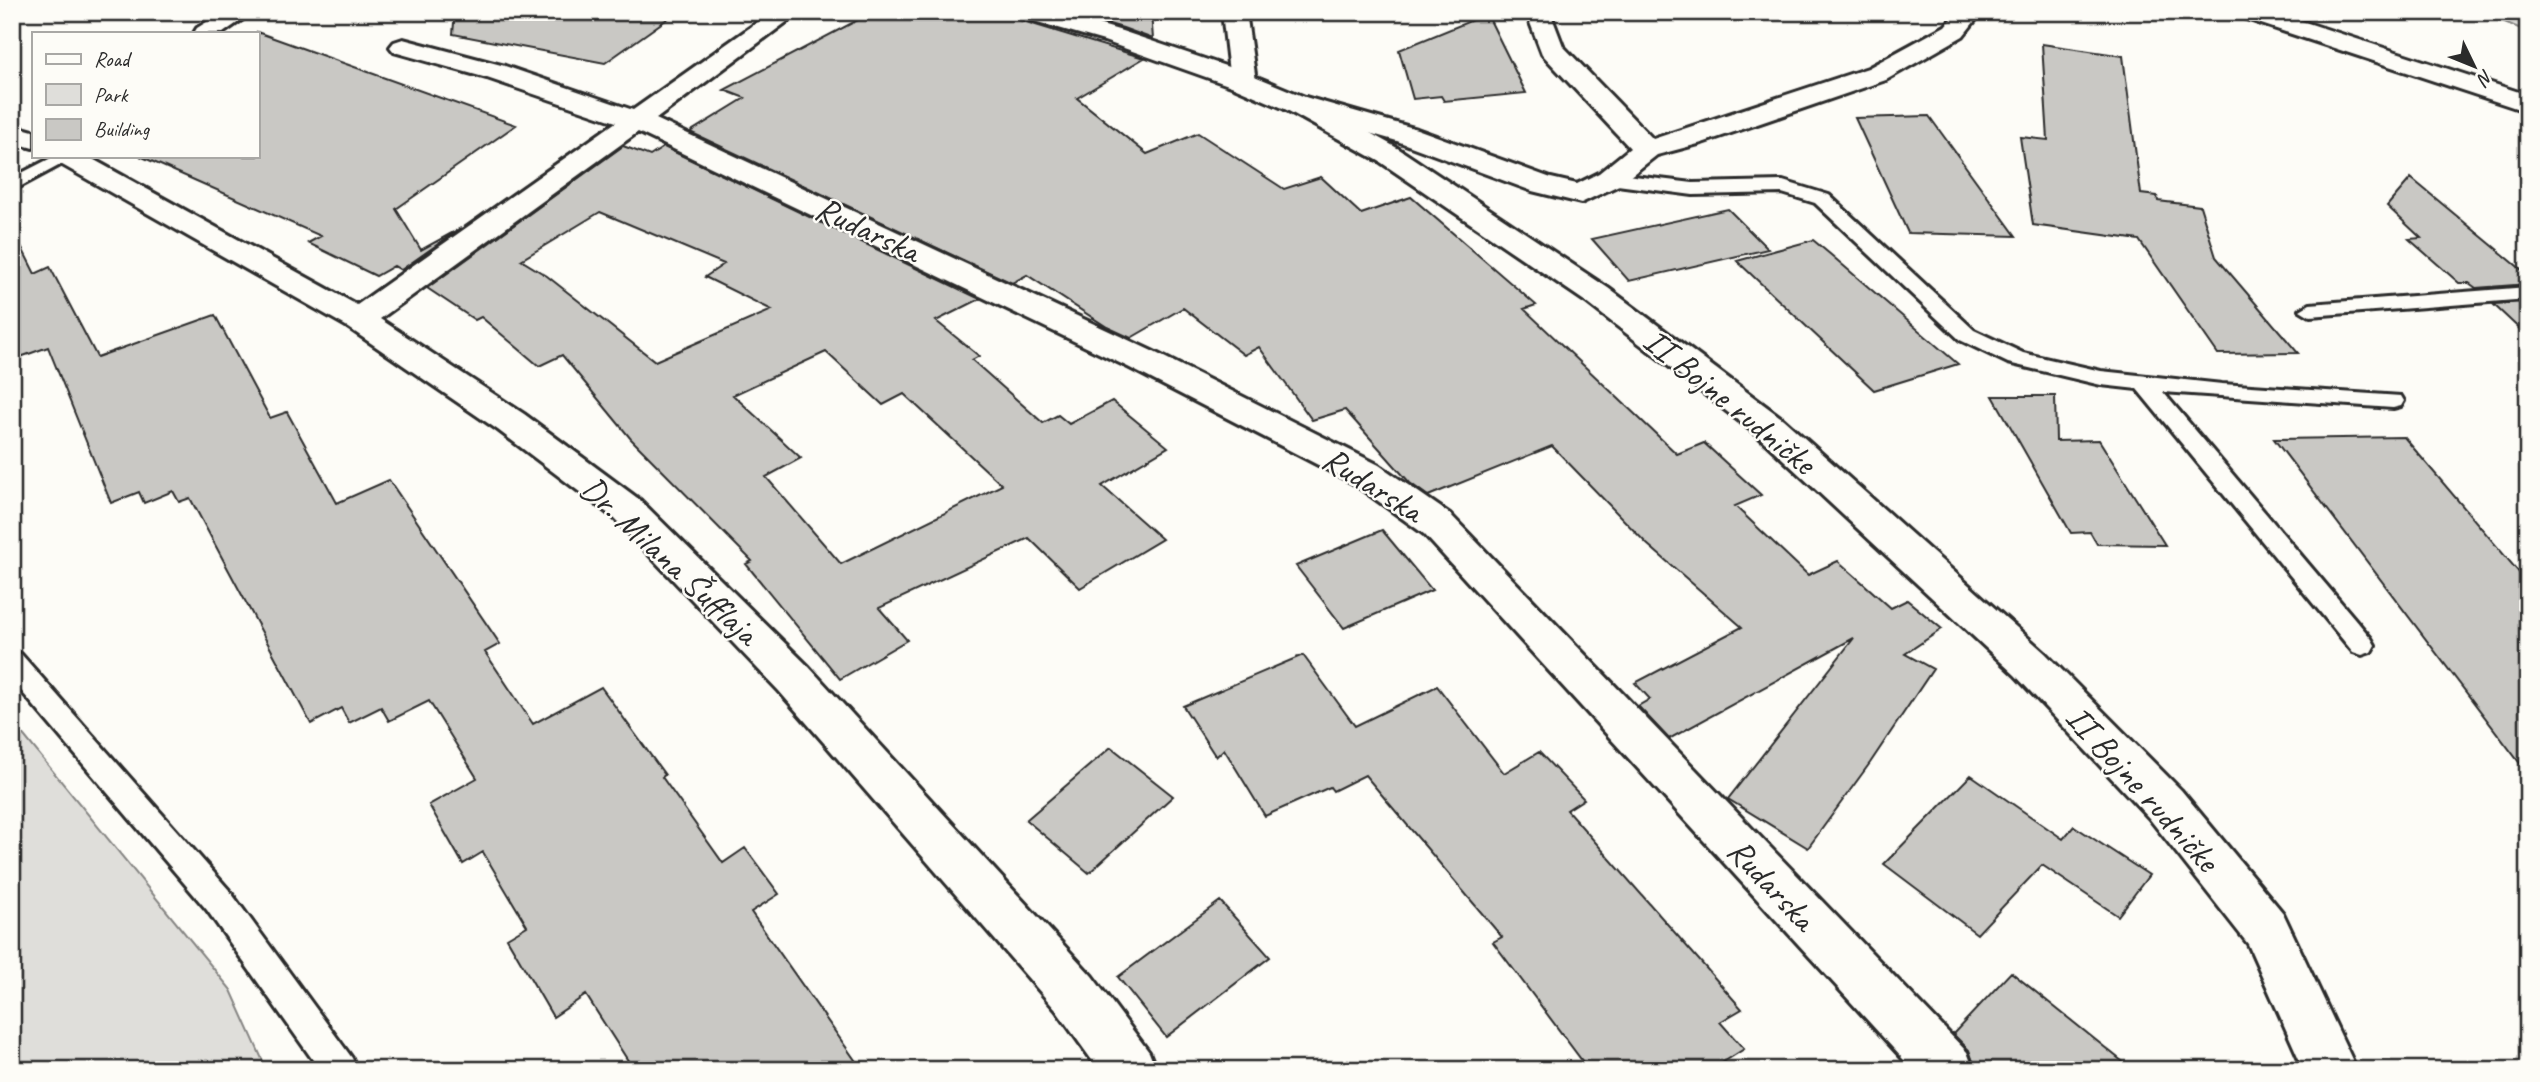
<svg xmlns="http://www.w3.org/2000/svg" width="2540" height="1082" viewBox="0 0 2540 1082" font-family="Caveat,sans-serif">
  <rect width="100%" height="100%" fill="#fdfcf7"/>
  <filter id="ink" filterUnits="userSpaceOnUse"><feTurbulence type="fractalNoise" baseFrequency=".0143" numOctaves="2"/><feDisplacementMap in="SourceGraphic" scale="14" xChannelSelector="R" yChannelSelector="G"/><feConvolveMatrix kernelMatrix="1 2 1 2 8 2 1 2 1" color-interpolation-filters="sRGB"/></filter>
  <g filter="url(#ink)">
    <path fill="#dfdeda" stroke="#858482" stroke-width="2" d="M 2482,12 L 2528,12 L 2528,32 L 2481,12 Z
      M 12,721 L 231,990 L 267,1070 L 12,1070 Z"/>
    <path fill="#c9c8c4" stroke="#2b2b2b" stroke-width="2" fill-rule="evenodd" d="M 455,12 L 677,12 L 605,63 L 453,34 Z
      M 873,12 L 1015,12 L 1019,20 L 1144,58 L 1077,98 L 1147,154 L 1198,133 L 1284,189 L 1321,177 L 1361,214 L 1411,197 L 1536,305 L 1524,309 L 1677,454 L 1704,443 L 1761,495 L 1735,506 L 1808,575 L 1838,561 L 1891,608 L 1907,600 L 1942,629 L 1905,654 L 1933,669 L 1870,763 L 1808,848 L 1728,799 L 1854,638 L 1669,739 L 1638,706 L 1650,699 L 1635,683 L 1742,627 L 1647,544 L 1552,446 L 1428,496 L 1410,483 L 1345,410 L 1312,420 L 1259,347 L 1244,355 L 1183,308 L 1131,338 L 1107,327 L 1027,275 L 1012,283 L 690,132 L 745,98 L 724,90 Z
      M 1067,12 L 1151,12 L 1153,39 L 1123,28 Z
      M 1487,14 L 1526,93 L 1444,101 L 1441,96 L 1413,99 L 1399,50 Z
      M 257,32 L 516,125 L 396,209 L 421,250 L 461,228 L 401,270 L 394,266 L 376,276 L 308,243 L 321,236 L 140,156 L 257,156 Z
      M 2042,44 L 2123,56 L 2141,194 L 2157,196 L 2158,201 L 2200,206 L 2216,257 L 2298,353 L 2218,354 L 2139,240 L 2033,225 L 2020,137 L 2048,140 Z
      M 1929,116 L 2016,236 L 1908,233 L 1855,118 Z
      M 623,146 L 650,156 L 664,147 L 980,299 L 936,321 L 979,356 L 972,360 L 1043,423 L 1058,415 L 1069,424 L 1112,401 L 1168,447 L 1102,486 L 1162,539 L 1080,588 L 1029,538 L 879,608 L 907,640 L 840,679 L 746,564 L 752,561 L 631,439 L 562,355 L 539,366 L 481,317 L 475,320 L 427,288 ZM 600,212 L 724,264 L 705,277 L 772,310 L 655,361 L 547,276 L 521,260 ZM 826,352 L 883,405 L 904,394 L 1002,485 L 841,564 L 766,477 L 801,458 L 733,395 Z
      M 2411,178 L 2528,275 L 2528,284 L 2476,288 L 2469,283 L 2459,283 L 2409,239 L 2421,238 L 2387,206 Z
      M 1728,209 L 1768,249 L 1629,281 L 1592,239 Z
      M 12,228 L 35,274 L 50,267 L 97,357 L 215,315 L 270,418 L 287,412 L 337,503 L 389,480 L 500,644 L 485,652 L 533,724 L 601,687 L 665,775 L 662,777 L 723,863 L 745,848 L 779,894 L 751,912 L 862,1070 L 634,1070 L 586,995 L 553,1017 L 507,938 L 527,926 L 483,852 L 463,864 L 429,805 L 477,778 L 429,701 L 389,721 L 381,707 L 349,723 L 341,708 L 311,724 L 190,498 L 179,502 L 173,491 L 144,503 L 139,492 L 111,503 L 48,347 L 12,360 Z
      M 1813,240 L 1831,255 L 1958,364 L 1874,390 L 1737,261 Z
      M 2528,302 L 2528,337 L 2493,304 Z
      M 1993,396 L 2055,396 L 2056,441 L 2099,440 L 2165,545 L 2097,544 L 2090,532 L 2071,533 Z
      M 2404,437 L 2528,583 L 2528,774 L 2274,439 Z
      M 1382,530 L 1432,590 L 1344,628 L 1296,566 Z
      M 1303,655 L 1355,726 L 1437,686 L 1504,773 L 1539,752 L 1584,799 L 1567,810 L 1742,1009 L 1720,1022 L 1744,1049 L 1711,1070 L 1589,1070 L 1493,942 L 1502,937 L 1365,775 L 1333,791 L 1330,787 L 1265,816 L 1224,749 L 1216,757 L 1183,706 Z
      M 1111,747 L 1173,796 L 1089,873 L 1026,820 Z
      M 1971,775 L 2063,839 L 2074,826 L 2149,875 L 2118,916 L 2042,865 L 1977,934 L 1884,864 Z
      M 1220,901 L 1270,957 L 1166,1037 L 1118,977 Z
      M 2011,972 L 2133,1070 L 1976,1070 L 1969,1050 L 1953,1034 Z"/>
    <g fill="none" stroke-linecap="round" stroke-linejoin="round">
      <defs>
        <path id="service" d="M 55,156 L 77,156 L 12,191 L 12,178 Z
          M 1609,173 L 1693,183 L 1783,181 L 1829,195 L 1974,330 L 2023,353 L 2101,371 L 2222,384 L 2401,396 L 2404,401 L 2401,406 L 2393,408 L 2163,392 L 2371,638 L 2375,645 L 2371,652 L 2362,655 L 2353,652 L 2137,389 L 2101,385 L 2008,363 L 1960,340 L 1815,203 L 1782,193 L 1693,195 L 1602,183 L 1600,179 Z
          M 2528,287 L 2528,299 L 2310,316 L 2300,310 L 2310,304 Z
          M 12,651 L 21,654 L 229,890 L 352,1058 L 357,1070 L 320,1070 L 207,910 L 12,680 Z"/>
        <path id="minor" d="M 223,12 L 253,12 L 223,33 L 194,33 L 197,28 Z
          M 772,12 L 800,12 L 656,119 L 1152,351 L 1379,465 L 1450,514 L 1967,1052 L 1974,1070 L 1913,1070 L 1424,534 L 1353,483 L 1128,367 L 638,132 L 380,319 L 524,414 L 640,500 L 809,667 L 1092,976 L 1149,1052 L 1156,1070 L 1099,1070 L 1056,1010 L 779,691 L 614,518 L 498,430 L 346,326 L 57,162 L 53,156 L 87,156 L 357,305 L 616,122 L 487,78 L 394,52 L 390,47 L 394,42 L 403,39 L 505,66 L 633,110 Z
          M 1222,12 L 1246,12 L 1256,81 L 1252,87 L 1234,87 L 1230,81 Z
          M 1526,12 L 1550,12 L 1563,46 L 1653,139 L 1868,68 L 1945,26 L 1957,12 L 1982,12 L 1963,36 L 1886,80 L 1702,143 L 1657,155 L 1619,185 L 1581,203 L 1532,191 L 1397,141 L 1285,109 L 1281,103 L 1285,97 L 1305,97 L 1417,129 L 1551,178 L 1577,184 L 1599,173 L 1630,148 L 1542,54 Z
          M 2237,12 L 2274,12 L 2528,95 L 2528,112 L 2240,17 Z
          M 12,125 L 33,131 L 33,148 L 12,142 Z"/>
        <path id="tertiary" d="M 1017,12 L 1057,12 L 1122,31 L 1252,75 L 1305,97 L 1399,149 L 1608,288 L 1783,419 L 2045,653 L 2181,790 L 2283,913 L 2357,1070 L 2304,1070 L 2248,944 L 2149,818 L 2015,675 L 1757,435 L 1586,302 L 1379,161 L 1285,109 L 1234,87 L 1104,41 L 1020,17 Z"/>
      </defs>
      <use href="#service" stroke="#2b2b2b" stroke-width="6"/>
      <use href="#minor" stroke="#2b2b2b" stroke-width="6"/>
      <use href="#tertiary" stroke="#2b2b2b" stroke-width="6"/>
      <use href="#service" fill="#fdfcf7" fill-rule="evenodd"/>
      <use href="#minor" fill="#fdfcf7" fill-rule="evenodd"/>
      <use href="#tertiary" fill="#fdfcf7" fill-rule="evenodd"/>
    </g>
  </g>
  <g text-anchor="middle" stroke-width="5" stroke-linejoin="round" paint-order="stroke">
    <g font-size="35" fill="#2b2b2b" stroke="#fdfcf7">
      <text transform="translate(868 229) rotate(25)" y="12">Rudarska</text>
      <text transform="translate(1730 401) rotate(39)" y="12">II Bojne rudničke</text>
      <text transform="translate(1373 484) rotate(32)" y="12">Rudarska</text>
      <text transform="translate(670 560) rotate(43)" y="12">Dr. Milana Šufflaja</text>
      <text transform="translate(2143 788) rotate(48)" y="12">II Bojne rudničke</text>
      <text transform="translate(1772 884) rotate(47)" y="12">Rudarska</text>
    </g>
  </g>
  <rect width="2540" height="1082" fill="none" stroke="#fdfcf7" stroke-width="42"/>
  <rect x="21" y="21" width="2498" height="1040" fill="none" stroke="#2b2b2b" stroke-width="2.5" filter="url(#ink)"/>
  <rect x="32" y="32" width="228" height="126" fill="#fdfcf7" stroke="#a9a8a5" stroke-width="2"/>
  <rect x="46" y="54" width="35" height="10" fill="#fdfcf7" stroke="#a9a8a5" stroke-width="2"/>
  <text x="94" y="66" font-size="21" fill="#2b2b2b">Road</text>
  <rect x="46" y="84" width="35" height="21" fill="#dfdeda" stroke="#a9a8a5" stroke-width="2"/>
  <text x="94" y="102" font-size="21" fill="#2b2b2b">Park</text>
  <rect x="46" y="119" width="35" height="21" fill="#c9c8c4" stroke="#a9a8a5" stroke-width="2"/>
  <text x="94" y="136" font-size="21" fill="#2b2b2b">Building</text>
  <g transform="translate(2474 66) rotate(133)" stroke="#fdfcf7" stroke-width="5" paint-order="stroke">
  <path d="M0-5L12 26L0 18L-12 26Z" fill="#2b2b2b"/>
  <text y="-10" font-size="19" font-weight="bold" text-anchor="middle" fill="#2b2b2b">N</text>
  </g>
</svg>
